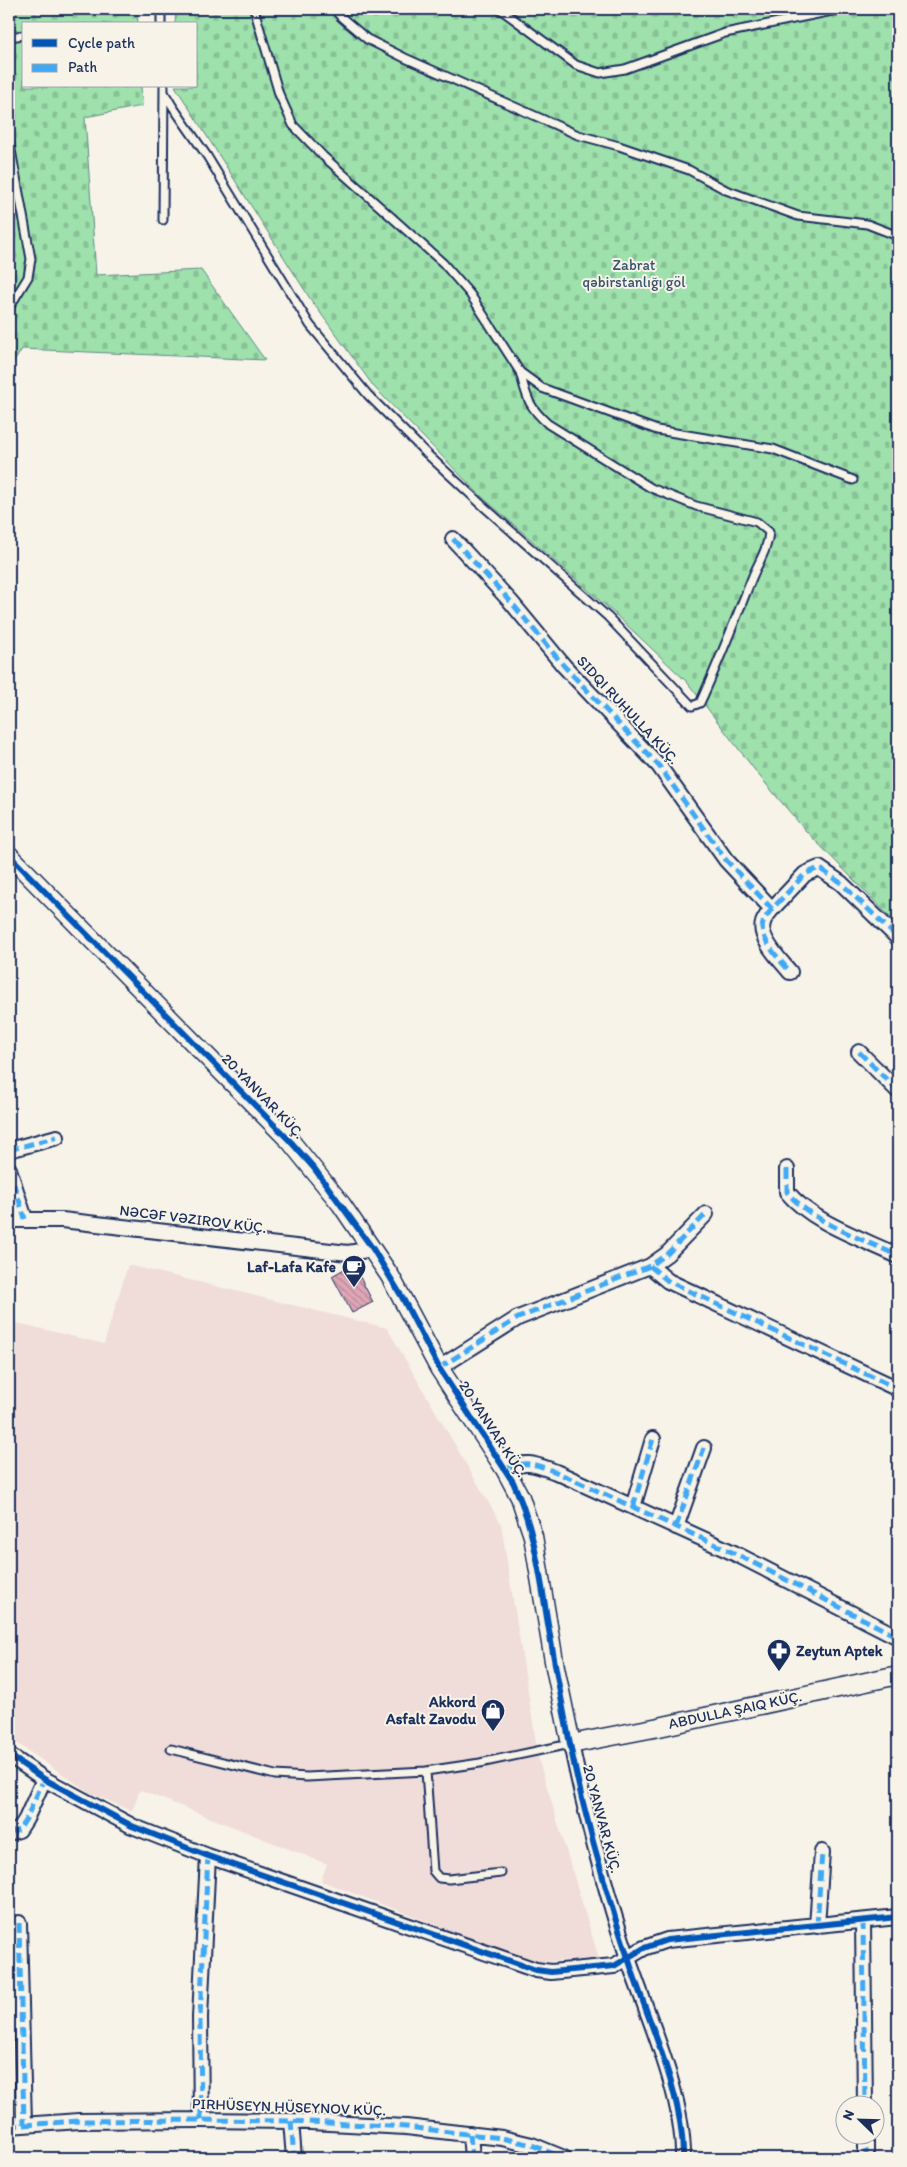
<svg xmlns="http://www.w3.org/2000/svg" width="907" height="2167" viewBox="0 0 907 2167" font-family="Itim,sans-serif">
  <defs>
    <pattern id="cemetery-stones" width="16" height="16" patternUnits="userSpaceOnUse" patternTransform="scale(1.25)"><rect width="16" height="16" fill="#9ee1ac"/><path d="M2 7V4a2 2 0 0 1 4 0v3zM10 15v-3a2 2 0 0 1 4 0v3z" fill="#88c196"/></pattern>
    <pattern id="building-back-hatch" width="6" height="6" patternUnits="userSpaceOnUse" patternTransform="scale(1.25)"><rect width="6" height="6" fill="#dfa6b7"/><path d="M-1 5l2 2M0 0l6 6M5-1l2 2" fill="none" stroke="#b48898"/></pattern>
  </defs>
  <rect width="100%" height="100%" fill="#f7f3e8"/>
  <filter id="ink" filterUnits="userSpaceOnUse"><feTurbulence type="fractalNoise" baseFrequency=".02" numOctaves="2"/><feDisplacementMap in="SourceGraphic" scale="10" xChannelSelector="R" yChannelSelector="G"/><feConvolveMatrix kernelMatrix="1 2 1 2 8 2 1 2 1" color-interpolation-filters="sRGB"/></filter>
  <g filter="url(#ink)">
    <path fill="#f0dcd9" d="M 128,1265 L 387,1328 L 501,1524 L 539,1761 L 599,1959 L 534,1962 L 321,1881 L 327,1864 L 140,1790 L 132,1811 L 89,1792 L 9,1738 L 9,1321 L 104,1344 Z"/>
    <path fill="url(#cemetery-stones)" stroke="#5c8885" d="M 9,9 L 137,9 L 138,24 L 24,24 L 24,86 L 141,86 L 142,106 L 85,117 L 96,275 L 201,270 L 265,360 L 22,349 L 9,370 Z
      M 176,9 L 898,9 L 898,925 L 805,830 L 761,778 L 687,682 L 615,614 L 480,495 L 374,387 L 311,300 L 175,86 L 196,86 L 196,24 L 175,24 Z"/>
    <path fill="url(#building-back-hatch)" stroke="#1b2f5e" d="M 353,1264 L 373,1302 L 352,1313 L 332,1276 Z"/>
    <g fill="none" stroke-linecap="round" stroke-linejoin="round">
      <defs>
        <path id="service" d="M 161,9 L 161,24
          M 254,9 L 279,94 L 293,125 L 323,156 L 443,263 L 470,294 L 520,372 L 542,388 L 657,430 L 773,449 L 853,480
          M 334,9 L 341,17 L 367,39 L 405,58 L 578,135 L 619,146 L 689,170 L 726,190 L 798,216 L 867,224 L 898,236
          M 500,9 L 576,65 L 600,73 L 625,69 L 725,33 L 842,9
          M 9,10 L 11,9
          M 9,37 L 24,35
          M 164,92 L 173,107 L 207,156 L 310,325 L 368,395 L 427,454 L 482,505 L 608,617 L 692,706 L 700,703 C 719,662 735,620 752,578 C 758,563 768,549 769,532 L 757,522 L 696,506 L 651,488 L 548,424 C 528,406 527,398 520,372
          M 9,139 L 31,259 L 28,277 L 9,308
          M 163,220 L 164,86
          M 171,1749 L 275,1775 L 307,1777 L 426,1771 L 480,1763 L 570,1744
          M 426,1771 L 433,1871 L 439,1878 L 449,1879 L 501,1873"/>
        <path id="minor" d="M 453,539 L 511,602 L 564,666 L 659,766 L 726,860 L 772,909 L 805,874 L 819,868 L 841,883 L 898,938
          M 772,909 C 769,913 764,918 763,923 C 758,938 781,961 790,972
          M 859,1052 L 898,1091
          M 9,1150 L 57,1137
          M 9,1169 L 25,1219
          M 787,1169 L 787,1192 C 813,1223 861,1238 898,1256
          M 9,1220 L 62,1220 L 348,1253 L 373,1249
          M 650,1266 L 668,1281 L 898,1389
          M 439,1368 L 518,1318 L 650,1266 L 667,1254 L 706,1214
          M 505,1469 C 528,1460 534,1464 556,1472 L 734,1553 L 898,1637
          M 633,1507 L 653,1439
          M 676,1527 L 704,1448
          M 571,1744 C 586,1816 605,1891 629,1961 C 649,2020 684,2096 683,2158
          M 9,1755 L 44,1779 L 132,1826 L 208,1856 L 536,1970 L 551,1972 L 614,1966 L 644,1948 L 667,1940 L 898,1917
          M 9,1833 L 19,1830 L 26,1819 L 44,1779
          M 863,1921 L 865,2104
          M 19,1923 L 24,2124
          M 817,1926 L 822,1852
          M 201,2120 L 200,2017 L 208,1856
          M 291,2121 L 294,2158
          M 9,2126 L 79,2121 L 201,2120 L 291,2121 L 406,2127 L 502,2138 L 532,2145 L 564,2158
          M 470,2134 L 472,2158
          M 866,2134 L 866,2158"/>
        <path id="tertiary" d="M 9,855 L 291,1142 L 341,1204 L 390,1276 L 439,1368 L 505,1469 L 520,1497 L 533,1536 L 555,1667 L 571,1744 L 659,1727 L 898,1675"/>
      </defs>
      <use href="#service" stroke="#1b2f5e" stroke-width="11"/>
      <use href="#minor" stroke="#1b2f5e" stroke-width="18"/>
      <use href="#tertiary" stroke="#1b2f5e" stroke-width="21"/>
      <use href="#service" stroke="#f7f3e8" stroke-width="7"/>
      <use href="#minor" stroke="#f7f3e8" stroke-width="14"/>
      <use href="#tertiary" stroke="#f7f3e8" stroke-width="18"/>
      <path stroke="#3fa9f5" stroke-width="5" stroke-dasharray="10 5" stroke-linecap="butt" d="M 453,539 L 511,602 L 564,666 L 659,766 L 726,860 L 772,909 L 805,874 L 819,868 L 841,883 L 898,938
        M 772,909 C 769,913 764,918 763,923 C 758,938 781,961 790,972
        M 859,1052 L 898,1091
        M 9,1150 L 57,1137
        M 9,1169 L 25,1219
        M 787,1169 L 787,1192 C 813,1223 861,1238 898,1256
        M 650,1266 L 668,1281 L 898,1389
        M 439,1368 L 518,1318 L 650,1266 L 667,1254 L 706,1214
        M 505,1469 C 528,1460 534,1464 556,1472 L 734,1553 L 898,1637
        M 633,1507 L 653,1439
        M 676,1527 L 704,1448
        M 9,1833 L 19,1830 L 26,1819 L 44,1779
        M 863,1921 L 865,2104
        M 19,1923 L 24,2124
        M 817,1926 L 822,1852
        M 201,2120 L 200,2017 L 208,1856
        M 291,2121 L 294,2158
        M 9,2126 L 79,2121 L 201,2120 L 291,2121 L 406,2127 L 502,2138 L 532,2145 L 564,2158
        M 470,2134 L 472,2158
        M 866,2134 L 866,2158"/>
      <defs>
        <path id="cycleway" d="M 9,855 L 291,1142 L 314,1168 L 373,1249 L 402,1297 L 439,1368 L 513,1482 C 534,1527 540,1575 548,1624 C 558,1682 568,1741 582,1799 C 596,1856 614,1917 633,1973 C 652,2030 684,2098 683,2158
          M 9,1755 L 44,1779 L 132,1826 L 208,1856 L 536,1970 L 551,1972 L 614,1966 L 644,1948 L 667,1940 L 898,1917"/>
      </defs>
      <use href="#cycleway" stroke="#f7f3e8" stroke-width="9"/>
      <use href="#cycleway" stroke="#0057b8" stroke-width="6"/>
    </g>
  </g>
  <defs>
    <symbol id="cafe-pin" viewBox="-11 -11 22 30"><path d="M0 17L-7.5 6A9.5 9.5 0 1 1 7.5 6Z" fill="#1b2f5e" stroke="#f7f3e8"/><path d="M-5.5-4.5H6V0H3Q3 3.5 0 3.5H-2.5Q-5.5 3.5-5.5 0ZM3-3.2v2h1.7v-2ZM-6 4.5H4V6H-6Z" fill="#fff"/></symbol>
    <symbol id="pharmacy-pin" viewBox="-11 -11 22 30"><path d="M0 17L-7.5 6A9.5 9.5 0 1 1 7.5 6Z" fill="#1b2f5e" stroke="#f7f3e8"/><path d="M-2-6h4v4h4v4h-4v4h-4v-4h-4v-4h4Z" fill="#fff"/></symbol>
    <symbol id="shop-pin" viewBox="-11 -11 22 30"><path d="M0 17L-7.5 6A9.5 9.5 0 1 1 7.5 6Z" fill="#1b2f5e" stroke="#f7f3e8"/><path d="M-5-2.5h2.3a2.7 3.5 0 0 1 5.4 0H5L5.5 6h-11ZM-1.5-2.5h3a1.5 2.3 0 0 0-3 0Z" fill="#fff"/></symbol>
  </defs>
  <g fill-rule="evenodd">
    <use href="#cafe-pin" x="340" y="1253" width="28" height="38"/>
    <use href="#pharmacy-pin" x="765" y="1637" width="28" height="38"/>
    <use href="#shop-pin" x="479" y="1697" width="28" height="38"/>
  </g>
  <g text-anchor="middle" stroke-width="4" stroke-linejoin="round" paint-order="stroke">
    <g font-size="15" fill="#35536e" stroke="#f7f3e8">
      <text x="634" y="270">Zabrat<tspan x="634" dy="17">qəbirstanlığı göl</tspan></text>
    </g>
    <g font-size="15" fill="#1b2f5e" stroke="#f7f3e8">
      <text transform="translate(628 710) rotate(47)" y="5">SIDQI RUHULLA KÜÇ.</text>
      <text transform="translate(263 1096) rotate(46)" y="5">20 YANVAR KÜÇ.</text>
      <text transform="translate(193 1219) rotate(7)" y="5">NƏCƏF VƏZIROV KÜÇ.</text>
      <text transform="translate(493 1429) rotate(57)" y="5">20 YANVAR KÜÇ.</text>
      <text transform="translate(735 1710) rotate(-12)" y="5">ABDULLA ŞAIQ KÜÇ.</text>
      <text transform="translate(602 1819) rotate(75)" y="5">20 YANVAR KÜÇ.</text>
      <text transform="translate(289 2107) rotate(2)" y="5">PIRHÜSEYN HÜSEYNOV KÜÇ.</text>
    </g>
    <g font-size="15" font-weight="bold" fill="#1b2f5e" stroke="#f7f3e8" text-anchor="end">
      <text x="336" y="1272">Laf-Lafa Kafe</text>
      <text x="796" y="1656" text-anchor="start">Zeytun Aptek</text>
      <text x="476" y="1707">Akkord<tspan x="476" dy="17">Asfalt Zavodu</tspan></text>
    </g>
  </g>
  <rect width="907" height="2167" fill="none" stroke="#f7f3e8" stroke-width="30"/>
  <rect x="15" y="15" width="877" height="2137" fill="none" stroke="#1b2f5e" stroke-width="2" filter="url(#ink)"/>
  <rect x="22" y="22" width="175" height="65" fill="#f7f3e8" stroke="#9fa5b1"/>
  <rect x="32" y="39" width="25" height="8" fill="#0057b8" stroke="#9fa5b1"/>
  <text x="68" y="48" font-size="15" fill="#1b2f5e">Cycle path</text>
  <rect x="32" y="64" width="25" height="8" fill="#3fa9f5" stroke="#9fa5b1"/>
  <text x="68" y="72" font-size="15" fill="#1b2f5e">Path</text>
  <g transform="translate(860 2120) rotate(293)"><circle r="24" fill="#f7f3e8" stroke="#9fa5b1"/>
  <path d="M0-4L9 19L0 12L-9 19Z" fill="#1b2f5e"/>
  <text y="-8" font-size="14" font-weight="bold" text-anchor="middle" fill="#1b2f5e">N</text>
  </g>
</svg>
